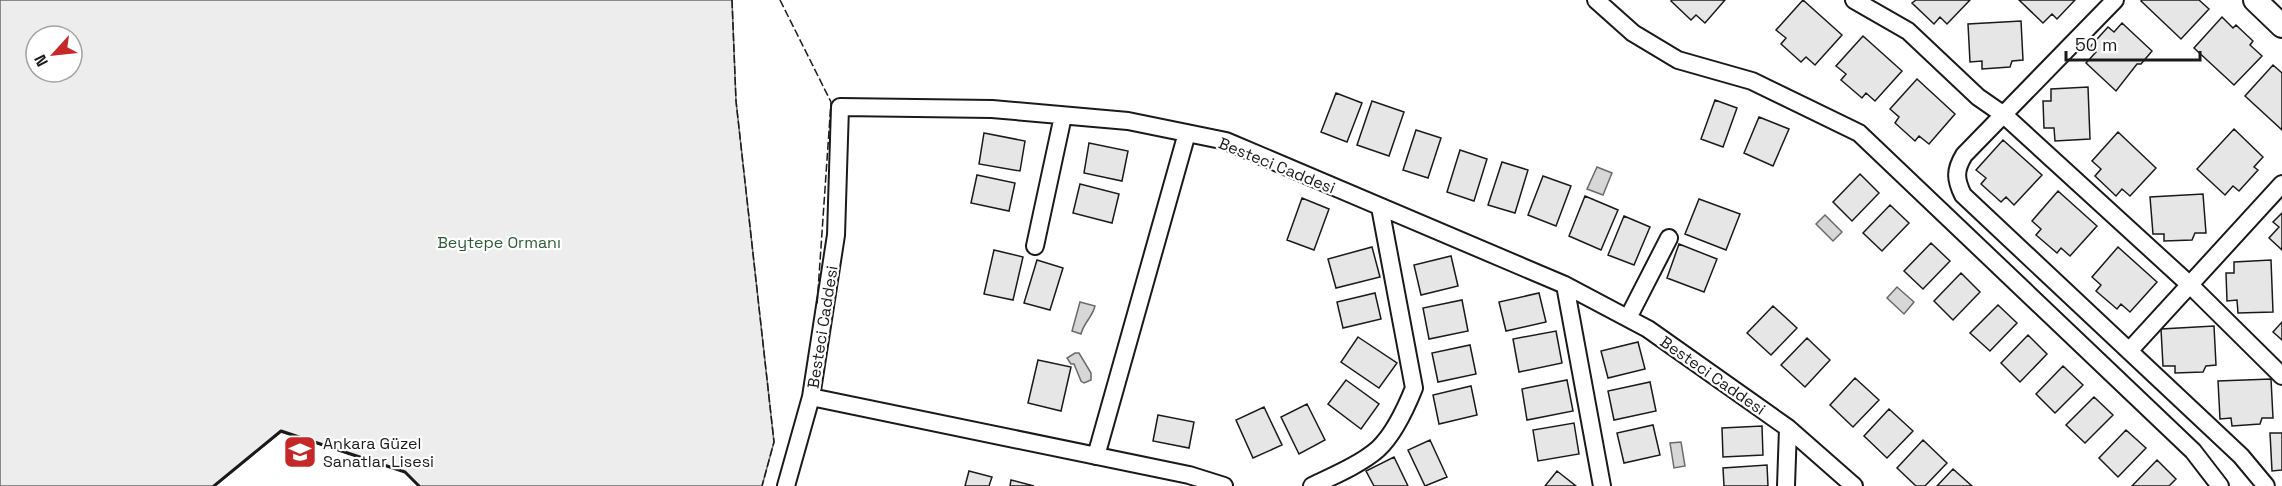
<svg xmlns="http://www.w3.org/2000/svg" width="2282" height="486" viewBox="0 0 2282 486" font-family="'Space Grotesk',sans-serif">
  <rect width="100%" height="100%" fill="#fff"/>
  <path fill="#ededed" stroke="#6a6a6a" stroke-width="1.5" fill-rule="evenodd" d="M 0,0 L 732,0 L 736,101 L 774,442 L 762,486 L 419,486 L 405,472 L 281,432 L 214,486 L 0,486 ZM 36,36 L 72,36 L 72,72 L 36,72 Z"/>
  <path fill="#d7d7d7" stroke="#6a6a6a" stroke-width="1.5" d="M 1597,167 L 1612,173 L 1603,195 L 1587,189 Z
    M 1825,215 L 1842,232 L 1833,241 L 1816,224 Z
    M 1897,287 L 1914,302 L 1904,314 L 1887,298 Z
    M 1080,302 L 1095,306 C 1092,318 1084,322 1081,334 L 1072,331 Z
    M 1075,353 L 1079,353 L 1091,373 L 1091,380 L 1084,383 L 1081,381 L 1074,364 L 1071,364 L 1067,358 Z
    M 1681,442 L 1685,466 L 1674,468 L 1670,443 Z"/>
  <path fill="#e6e6e6" stroke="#1a1a1a" stroke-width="1.5" d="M 1672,0 L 1725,0 L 1705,23 L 1696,15 L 1691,20 L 1671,1 Z
    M 1803,0 L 1842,35 L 1815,65 L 1806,57 L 1801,62 L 1781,44 L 1786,38 L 1776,30 Z
    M 1916,0 L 1970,0 L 1947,24 L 1940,17 L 1934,24 L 1912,3 Z
    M 2019,0 L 2075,0 L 2057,19 L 2052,14 L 2043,23 Z
    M 2142,0 L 2199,0 L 2209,9 L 2181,39 L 2141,1 Z
    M 2222,17 L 2233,28 L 2236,25 L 2253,41 L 2250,45 L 2262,56 L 2234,85 L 2194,48 Z
    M 2021,21 L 2023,60 L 2012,61 L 2010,67 L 1982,69 L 1982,61 L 1970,62 L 1968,24 Z
    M 2122,23 L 2152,51 L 2141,64 L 2137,64 L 2116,91 L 2086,63 L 2096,52 L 2090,47 L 2098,38 L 2108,27 L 2114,32 Z
    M 1863,36 L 1902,71 L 1875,101 L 1866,93 L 1862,98 L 1841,80 L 1846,74 L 1836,66 Z
    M 2273,65 L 2282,73 L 2282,130 L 2245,96 Z
    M 1917,79 L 1955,114 L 1929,144 L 1919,136 L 1915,141 L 1895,123 L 1899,117 L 1890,109 Z
    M 2088,87 L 2090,139 L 2055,141 L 2054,128 L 2044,128 L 2043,101 L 2051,101 L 2051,89 Z
    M 1336,93 L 1362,103 L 1347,142 L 1321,132 Z
    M 1715,100 L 1737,108 L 1723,147 L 1701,139 Z
    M 1372,101 L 1404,112 L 1389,156 L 1357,145 Z
    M 1759,117 L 1789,129 L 1773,166 L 1744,153 Z
    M 2234,129 L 2263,157 L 2254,167 L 2258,170 L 2239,191 L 2233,186 L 2225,195 L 2197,169 Z
    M 1416,130 L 1441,138 L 1428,178 L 1403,170 Z
    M 2118,132 L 2156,168 L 2130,196 L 2122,189 L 2116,196 L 2095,176 L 2101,169 L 2092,161 Z
    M 984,133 L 1025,141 L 1020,171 L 979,164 Z
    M 2003,140 L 2042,175 L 2014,205 L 2006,197 L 2001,202 L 1981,184 L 1986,178 L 1976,170 Z
    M 1089,143 L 1128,151 L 1122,181 L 1084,173 Z
    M 1460,150 L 1487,159 L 1474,201 L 1447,192 Z
    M 1502,162 L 1528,170 L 1515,213 L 1488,205 Z
    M 1860,174 L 1879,193 L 1852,221 L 1833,202 Z
    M 977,175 L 1015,183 L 1009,211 L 971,203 Z
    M 1543,176 L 1571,186 L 1556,226 L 1528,215 Z
    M 1080,184 L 1119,194 L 1112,223 L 1073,213 Z
    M 2058,191 L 2097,226 L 2070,256 L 2061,248 L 2057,253 L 2036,235 L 2041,229 L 2032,221 Z
    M 2203,194 L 2206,233 L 2195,233 L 2192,240 L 2164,241 L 2164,234 L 2153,234 L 2150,197 Z
    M 1585,196 L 1618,210 L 1601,250 L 1569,236 Z
    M 1302,198 L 1329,209 L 1314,250 L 1287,240 Z
    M 1699,199 L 1740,214 L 1726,250 L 1685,234 Z
    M 1890,205 L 1909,223 L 1882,251 L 1863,233 Z
    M 2282,213 L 2282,250 L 2269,238 L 2279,227 L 2273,222 Z
    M 1624,216 L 1650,227 L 1634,265 L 1608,255 Z
    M 1931,243 L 1950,261 L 1923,289 L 1904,271 Z
    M 1679,244 L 1717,259 L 1704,292 L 1667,278 Z
    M 1372,247 L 1380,277 L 1336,288 L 1328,259 Z
    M 2118,247 L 2157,282 L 2130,312 L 2121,304 L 2117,309 L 2096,291 L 2101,285 L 2092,277 Z
    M 994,250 L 1023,257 L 1013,300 L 984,294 Z
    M 1451,256 L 1458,286 L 1421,295 L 1414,265 Z
    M 1037,260 L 1063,268 L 1050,310 L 1024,303 Z
    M 2271,260 L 2273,312 L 2238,313 L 2237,300 L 2227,301 L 2226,273 L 2234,273 L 2234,262 Z
    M 1961,273 L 1980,292 L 1953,320 L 1934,301 Z
    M 1375,293 L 1381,319 L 1343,328 L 1337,302 Z
    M 1539,293 L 1546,322 L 1506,331 L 1499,302 Z
    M 1462,300 L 1468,331 L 1429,339 L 1423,308 Z
    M 1998,305 L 2017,323 L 1990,351 L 1970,333 Z
    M 1773,306 L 1797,328 L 1771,355 L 1747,333 Z
    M 2282,322 L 2282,340 L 2273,332 Z
    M 2214,326 L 2216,365 L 2206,366 L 2203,372 L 2175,373 L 2175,366 L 2163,366 L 2161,329 Z
    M 1556,331 L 1562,363 L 1519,372 L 1513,339 Z
    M 2028,335 L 2047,354 L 2020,382 L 2001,363 Z
    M 1358,337 L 1397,363 L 1379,388 L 1341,362 Z
    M 1807,338 L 1830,360 L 1805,387 L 1781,365 Z
    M 1638,342 L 1645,369 L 1608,378 L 1601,351 Z
    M 1470,345 L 1476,374 L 1438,382 L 1432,353 Z
    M 1038,360 L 1071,367 L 1061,411 L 1028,403 Z
    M 2063,366 L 2083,385 L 2055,413 L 2036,394 Z
    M 1855,378 L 1879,400 L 1853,427 L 1830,405 Z
    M 2271,379 L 2273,418 L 2262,418 L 2260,424 L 2232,426 L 2231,418 L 2220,419 L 2218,381 Z
    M 1346,380 L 1379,404 L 1361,429 L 1328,404 Z
    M 1567,380 L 1573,411 L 1527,420 L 1522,389 Z
    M 1650,382 L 1656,411 L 1614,420 L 1608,391 Z
    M 1471,386 L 1477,415 L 1439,424 L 1433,395 Z
    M 2094,397 L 2113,415 L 2085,443 L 2066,425 Z
    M 1307,404 L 1325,440 L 1299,454 L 1281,417 Z
    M 1264,407 L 1282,445 L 1253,458 L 1236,420 Z
    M 1889,409 L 1913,431 L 1887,458 L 1864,436 Z
    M 1158,415 L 1194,422 L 1189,448 L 1153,441 Z
    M 1574,423 L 1579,454 L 1538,461 L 1533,430 Z
    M 1653,425 L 1660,455 L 1624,463 L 1617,433 Z
    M 1762,426 L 1763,455 L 1723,457 L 1722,428 Z
    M 2126,430 L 2146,448 L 2118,477 L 2099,458 Z
    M 2270,433 L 2282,433 L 2282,470 L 2272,471 Z
    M 1430,440 L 1447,477 L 1425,486 L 1408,450 Z
    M 1923,440 L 1947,463 L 1925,486 L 1916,486 L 1897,468 Z
    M 1394,457 L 1408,486 L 1374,486 L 1366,471 Z
    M 2157,460 L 2176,479 L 2169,486 L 2132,486 Z
    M 1767,465 L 1768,486 L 1724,486 L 1723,468 Z
    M 1953,469 L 1972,486 L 1937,486 Z
    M 969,471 L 992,477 L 989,486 L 965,486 Z
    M 1557,471 L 1576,486 L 1545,486 Z
    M 1011,480 L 1034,486 L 1010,486 Z"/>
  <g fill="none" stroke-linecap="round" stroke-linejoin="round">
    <defs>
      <path id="street" d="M 1596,0 L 1633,33 L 1678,60 L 1752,81 L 1859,133 L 2193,451 L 2220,486
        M 1854,0 L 1908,31 L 1978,97 L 2004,115 L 2190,285 L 2282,376
        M 2115,0 L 1964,155 C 1955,170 1955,179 1963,195 L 2241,456 L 2266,486
        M 1035,246 L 1063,116
        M 1565,285 L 1602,486
        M 1628,318 L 1669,238
        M 2129,351 L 2282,184
        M 811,397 L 836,235 L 840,107 L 992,109 L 1128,121 L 1226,141 L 1565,285 L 1648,329 L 1788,428 L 1854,486
        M 1096,456 L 1187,133
        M 786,486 L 811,397 L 1189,475 L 1224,486
        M 1312,486 C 1333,476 1361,464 1378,449 C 1394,434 1406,408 1414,388 L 1380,207
        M 1786,486 L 1788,428"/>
      <path id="secondary" d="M 2255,0 L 2282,26"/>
    </defs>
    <use href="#street" stroke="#1a1a1a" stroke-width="20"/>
    <use href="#secondary" stroke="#1a1a1a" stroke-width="26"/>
    <use href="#street" stroke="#fff" stroke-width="16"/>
    <use href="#secondary" stroke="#fff" stroke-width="22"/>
    <path stroke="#1a1a1a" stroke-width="1.5" stroke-dasharray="8 3" stroke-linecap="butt" d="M 732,0 L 736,101 L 774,442 L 762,486
      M 780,0 L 831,102 L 817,305
      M 214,486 L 281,431 L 405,472 L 419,486"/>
    <path stroke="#1a1a1a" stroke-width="3" d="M 214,486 L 281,431 L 405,472 L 419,486"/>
  </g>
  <defs>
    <symbol id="school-square" viewBox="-11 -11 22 22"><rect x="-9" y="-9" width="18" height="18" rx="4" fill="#c62828" stroke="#fff"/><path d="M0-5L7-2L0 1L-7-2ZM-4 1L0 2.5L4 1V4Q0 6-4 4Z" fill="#fff"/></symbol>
  </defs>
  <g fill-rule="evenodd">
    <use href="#school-square" x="281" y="433" width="38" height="38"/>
  </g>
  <g text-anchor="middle" stroke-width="4.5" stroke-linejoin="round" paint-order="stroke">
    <g font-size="16" fill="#1a1a1a" stroke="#fff">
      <text transform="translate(1277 165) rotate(22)" y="6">Besteci Caddesi</text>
      <text transform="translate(822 327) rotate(-81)" y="6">Besteci Caddesi</text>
      <text transform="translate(1713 375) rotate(35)" y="6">Besteci Caddesi</text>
    </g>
    <g font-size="16" fill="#2b5a34" stroke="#fff">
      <text x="499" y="248">Beytepe Ormanı</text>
    </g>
    <g font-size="16" fill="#1a1a1a" stroke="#fff" text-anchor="start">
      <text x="323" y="449">Ankara Güzel<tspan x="323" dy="18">Sanatlar Lisesi</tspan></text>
    </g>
  </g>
  <g transform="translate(54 54) rotate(243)"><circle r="28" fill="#ffffff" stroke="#a3a3a3" stroke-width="1.5"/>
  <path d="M0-4.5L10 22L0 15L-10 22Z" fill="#c62828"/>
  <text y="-9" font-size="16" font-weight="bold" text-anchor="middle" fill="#1a1a1a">N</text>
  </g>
  <path d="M2066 51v9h134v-9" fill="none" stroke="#1a1a1a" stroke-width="3"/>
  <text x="2075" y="51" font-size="18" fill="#1a1a1a" stroke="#ffffff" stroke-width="4.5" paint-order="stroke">50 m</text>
</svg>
